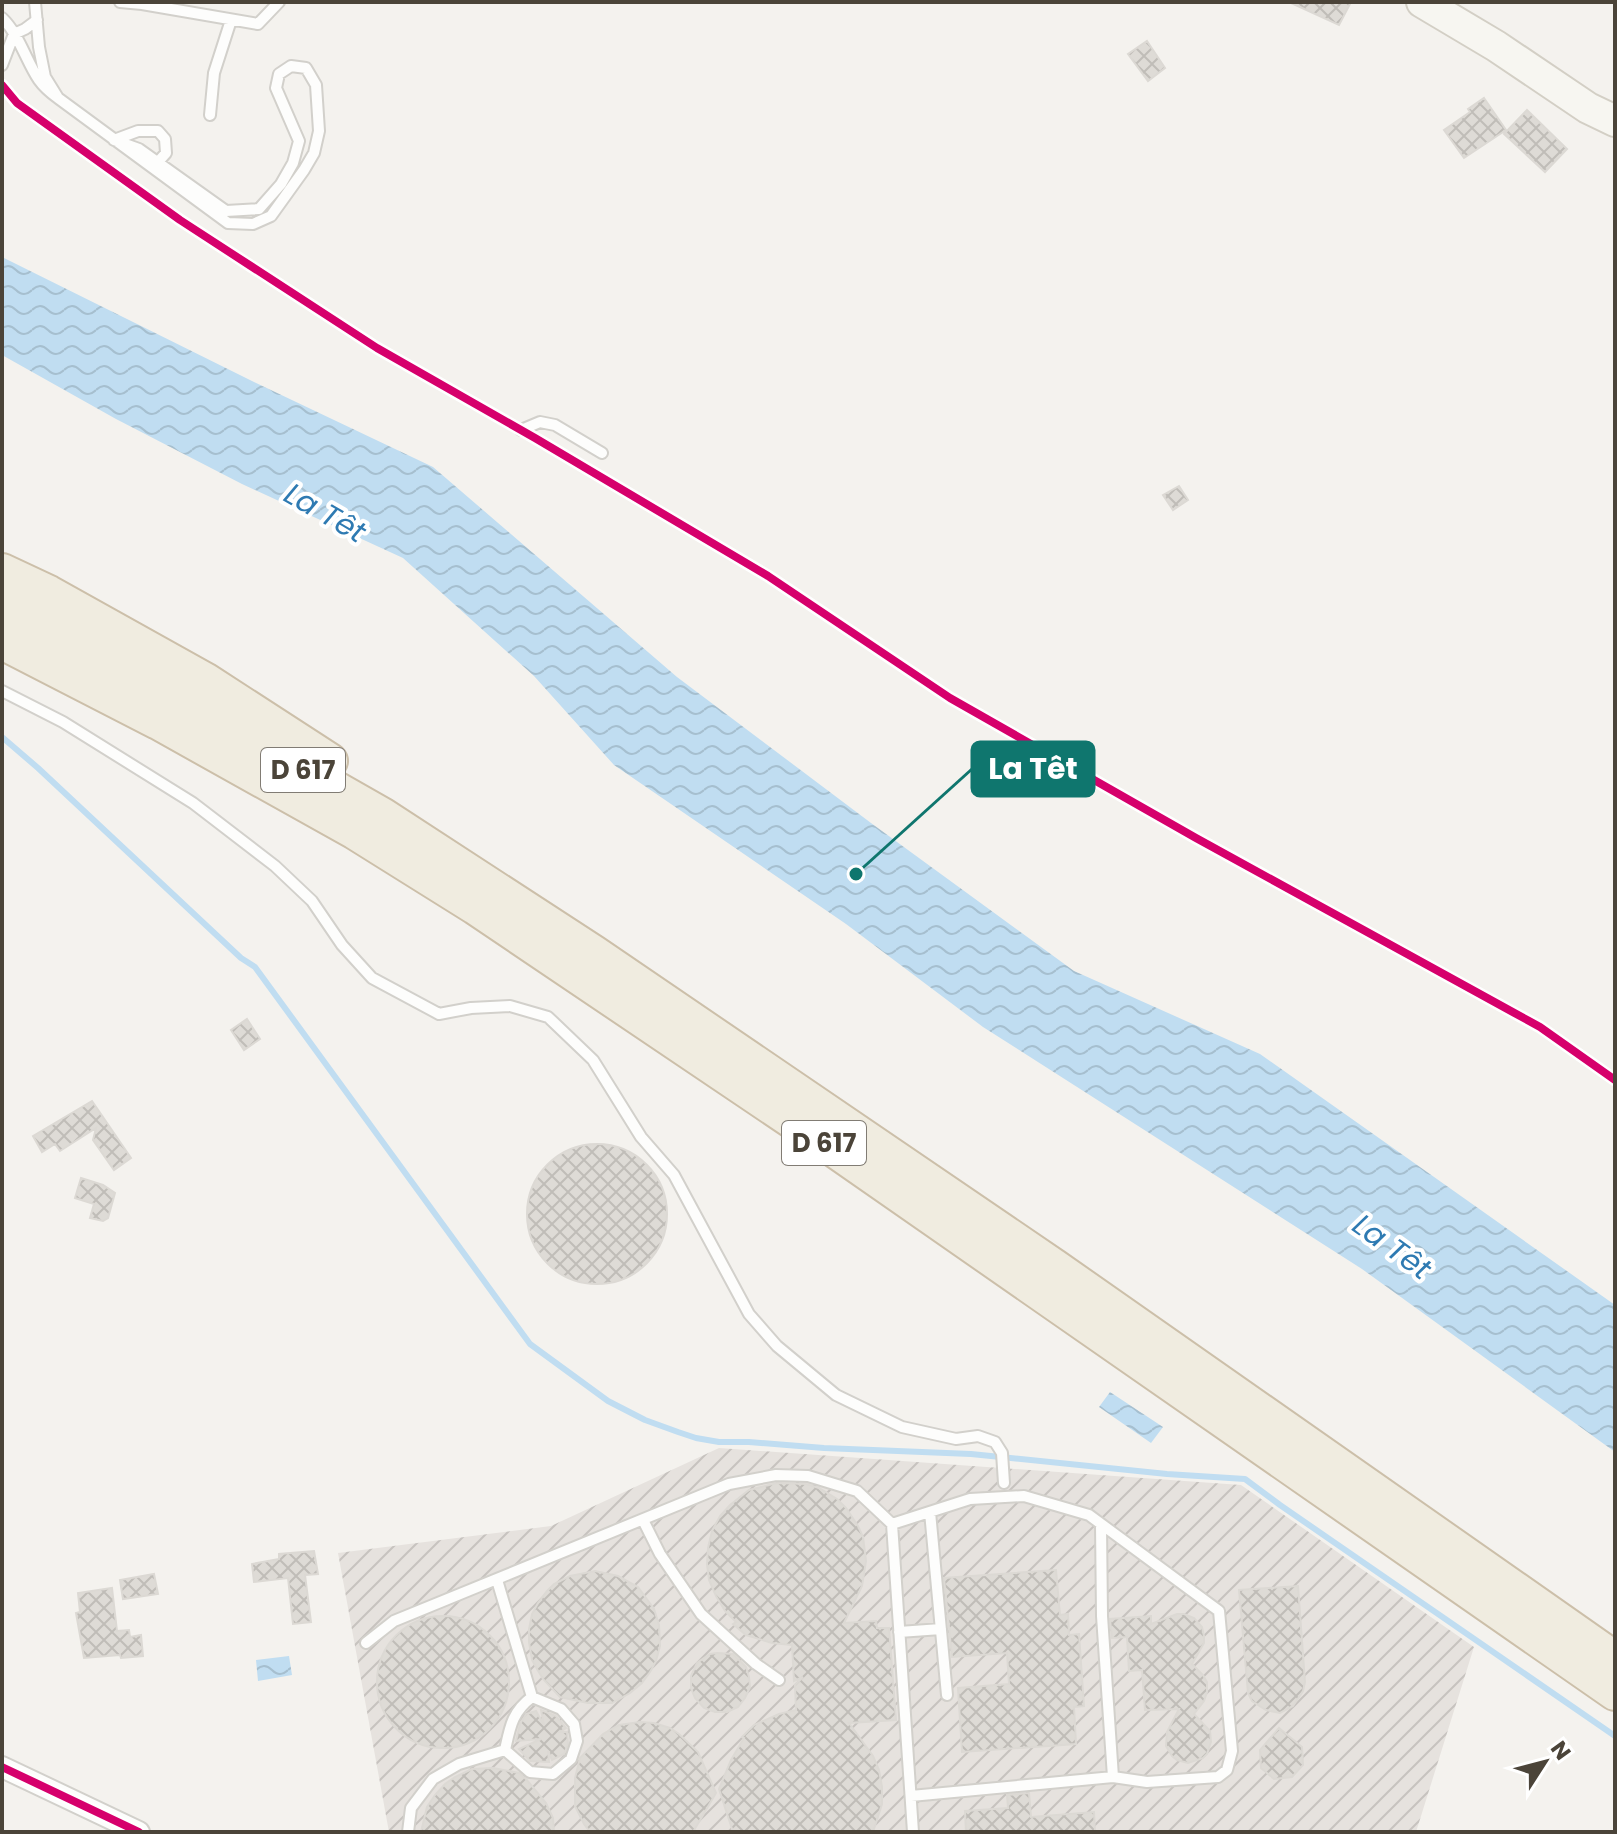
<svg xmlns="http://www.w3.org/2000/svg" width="1617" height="1834" viewBox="0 0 1617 1834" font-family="Poppins,sans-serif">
  <defs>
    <pattern id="industrial-furrows" width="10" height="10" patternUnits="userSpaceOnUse" patternTransform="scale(2)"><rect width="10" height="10" fill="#e6e2de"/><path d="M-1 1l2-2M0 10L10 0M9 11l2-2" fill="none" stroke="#c7c3bf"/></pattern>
    <pattern id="water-waves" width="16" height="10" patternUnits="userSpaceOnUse" patternTransform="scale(2)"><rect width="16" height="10" fill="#c0ddf1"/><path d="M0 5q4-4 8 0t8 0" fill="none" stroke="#a6bfcf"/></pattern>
    <pattern id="building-cross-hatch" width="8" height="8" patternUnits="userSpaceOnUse" patternTransform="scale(2)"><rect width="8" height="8" fill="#dedbd6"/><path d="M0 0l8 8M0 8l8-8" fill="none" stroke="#c0bdb8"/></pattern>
  </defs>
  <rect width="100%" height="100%" fill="#f4f2ee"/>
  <path fill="url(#industrial-furrows)" d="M 719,1448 L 1241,1485 L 1474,1647 L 1416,1832 L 389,1832 L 338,1553 L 551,1526 Z"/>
  <path fill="url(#water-waves)" d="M 2,257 L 252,381 L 433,467 L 677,677 L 871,823 L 1074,971 L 1260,1054 L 1615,1305 L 1615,1452 L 1362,1269 L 983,1027 L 846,924 L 614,765 L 534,676 L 403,558 L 242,484 L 116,419 L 2,355 Z
    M 1110,1392 L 1163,1427 L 1151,1443 L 1099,1407 Z
    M 289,1656 L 292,1675 L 258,1681 L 256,1660 Z"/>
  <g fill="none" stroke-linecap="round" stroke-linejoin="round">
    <path stroke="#c0ddf1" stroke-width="6" d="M 2,737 L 38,768 L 241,958 L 255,967 L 530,1344 L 608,1401 L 645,1420 L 678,1432 L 696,1438 L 719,1442 L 749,1442 L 824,1448 L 971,1454 L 1167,1474 L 1245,1479 L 1280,1505 L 1615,1736"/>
  </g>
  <path fill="url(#building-cross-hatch)" stroke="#dcd9d4" stroke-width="2" d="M 1289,2 L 1351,2 L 1339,25 Z
    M 1147,41 L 1165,68 L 1148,81 L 1128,54 Z
    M 1484,98 L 1506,130 L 1464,158 L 1444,130 L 1470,112 L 1468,109 Z
    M 1527,110 L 1567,149 L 1545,172 L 1504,134 Z
    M 1179,486 L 1188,500 L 1173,510 L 1163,495 Z
    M 247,1019 L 260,1039 L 244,1050 L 231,1030 Z
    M 92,1101 L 131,1158 L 114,1170 L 93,1140 L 96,1128 L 60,1151 L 55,1144 L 42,1152 L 33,1136 Z
    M527 1214a70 70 0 1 1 140 0a70 70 0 1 1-140 0Z
    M 81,1178 L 103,1185 L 115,1193 L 108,1218 L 103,1221 L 90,1218 L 94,1204 L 75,1198 Z
    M 777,1483 L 806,1484 L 819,1488 L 837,1499 L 846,1508 L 858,1526 L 863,1537 L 866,1561 L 862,1586 L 844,1623 L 876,1621 L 877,1628 L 889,1628 L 896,1720 L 849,1723 L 873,1756 L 879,1770 L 882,1787 L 882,1804 L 873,1832 L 733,1832 L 719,1789 L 731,1760 L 744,1738 L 742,1737 L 754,1725 L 779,1714 L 796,1710 L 795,1685 L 803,1677 L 794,1681 L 792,1645 L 772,1643 L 746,1635 L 733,1624 L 736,1622 L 725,1611 L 716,1596 L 709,1580 L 707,1564 L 708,1548 L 712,1531 L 720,1516 L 730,1505 L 749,1490 Z
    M 314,1551 L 318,1574 L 305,1575 L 311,1622 L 293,1624 L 288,1578 L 254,1582 L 252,1564 L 279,1559 L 279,1554 Z
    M 1056,1570 L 1060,1615 L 1068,1614 L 1069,1635 L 1079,1634 L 1084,1706 L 1074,1707 L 1076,1744 L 962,1752 L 958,1688 L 1009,1684 L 1007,1653 L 952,1657 L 944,1578 Z
    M 595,1571 L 618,1576 L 638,1587 L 654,1609 L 659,1625 L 660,1646 L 656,1661 L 650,1672 L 642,1683 L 630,1693 L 612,1703 L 588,1703 L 560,1697 L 543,1679 L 537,1669 L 532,1660 L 529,1642 L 529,1629 L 532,1614 L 538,1603 L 547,1591 L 554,1584 L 570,1576 Z
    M 154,1574 L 158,1594 L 123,1599 L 120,1580 Z
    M 1298,1586 L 1305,1682 L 1303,1691 L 1293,1706 L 1280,1713 L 1266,1710 L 1252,1701 L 1248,1693 L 1239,1590 Z
    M 112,1588 L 117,1631 L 129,1630 L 130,1637 L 141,1635 L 143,1656 L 121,1658 L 120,1655 L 84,1658 L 76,1613 L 80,1612 L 78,1593 Z
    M 1177,1614 L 1184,1614 L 1194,1618 L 1202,1627 L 1204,1636 L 1204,1643 L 1192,1664 L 1203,1675 L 1207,1682 L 1207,1692 L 1204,1701 L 1194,1714 L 1210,1731 L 1211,1742 L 1207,1754 L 1203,1758 L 1188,1763 L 1177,1760 L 1172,1756 L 1166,1746 L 1167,1732 L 1179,1709 L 1145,1710 L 1142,1670 L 1129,1671 L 1127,1637 L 1112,1638 L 1110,1619 L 1151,1616 L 1151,1624 Z
    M377 1682a66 66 0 1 1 132 0a66 66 0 1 1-132 0Z
    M 717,1653 L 733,1654 L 746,1667 L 749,1677 L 750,1687 L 745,1698 L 738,1707 L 727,1712 L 715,1712 L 704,1708 L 695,1698 L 691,1688 L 691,1676 L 697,1663 L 710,1654 Z
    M 541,1710 L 556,1716 L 566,1728 L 560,1732 L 567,1732 L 568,1744 L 564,1754 L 552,1760 L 548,1751 L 549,1762 L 530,1761 L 519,1749 L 541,1739 L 516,1741 L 520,1724 L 526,1714 L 536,1711 L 544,1725 Z
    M 640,1722 L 654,1723 L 670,1728 L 679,1734 L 698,1752 L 716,1793 L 693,1832 L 590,1832 L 584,1824 L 575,1806 L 575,1778 L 580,1758 L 603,1734 L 619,1725 Z
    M 1279,1728 L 1302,1747 L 1303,1765 L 1292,1777 L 1274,1779 L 1261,1768 L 1260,1750 Z
    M 493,1768 L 519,1773 L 526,1779 L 546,1803 L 553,1818 L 554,1832 L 421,1832 L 427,1807 L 435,1795 L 445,1784 L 455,1777 L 472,1769 Z
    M 1029,1793 L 1031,1817 L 1094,1812 L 1095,1832 L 966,1832 L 965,1811 L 1008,1808 L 1007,1795 Z"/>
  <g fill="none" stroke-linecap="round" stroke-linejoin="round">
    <defs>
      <path id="service" d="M 120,2 L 142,4 L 258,24 L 279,2
        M 2,18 C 19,34 26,61 39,80 C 44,87 51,93 58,98 L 45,77 L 39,47 L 35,2
        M 2,65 L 14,34 L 25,29 L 37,20
        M 58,98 L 228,223 L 253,224 L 271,216 L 304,170 L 314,153 L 319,131 L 316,85 L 306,68 L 291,66 L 279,74 L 276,88 L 299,141 L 293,163 L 281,184 L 259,209 L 226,211 L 139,149 L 114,140
        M 210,115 L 214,73 L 231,20
        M 114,140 L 138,131 L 158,131 L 165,139 L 166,153 L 158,162
        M 521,430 L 540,422 L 555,425 L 602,453
        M 2,691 L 63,722 L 193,803 L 275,866 L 312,901 L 342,945 L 372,978 L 439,1014 L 471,1008 L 510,1006 L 548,1017 L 593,1060 L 641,1137 L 674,1175 L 749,1314 L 777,1346 L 836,1395 L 902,1427 L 956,1439 L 978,1436 L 995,1442 L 1002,1453 L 1004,1483
        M 930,1512 L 947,1695
        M 643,1520 L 660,1554 L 701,1614 L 756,1664 L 779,1680
        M 892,1524 L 970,1499 L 1024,1496 L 1089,1515 L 1219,1611 L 1232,1751 L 1227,1770 L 1218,1777 L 1147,1782 L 1113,1777 L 911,1796
        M 1101,1525 L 1102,1616 L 1113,1777
        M 497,1580 L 532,1697 L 561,1709 L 574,1724 L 577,1741 L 571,1759 L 553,1774 L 530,1772 L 505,1750 C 510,1727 512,1712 532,1697
        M 899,1632 L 941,1629
        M 366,1643 L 394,1621 L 729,1484 L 776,1475 L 808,1476 L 857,1491 L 892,1524 L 913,1832
        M 408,1832 L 411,1808 L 433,1779 L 459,1764 L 505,1750"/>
      <path id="minor" d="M 2,1767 L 139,1832"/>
      <path id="secondary" d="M 1422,2 L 1496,46 L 1588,108 L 1615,121"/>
      <path id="trunk" d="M 2,571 L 49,593 L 205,680 L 330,761
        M 2,607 L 45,628 L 194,708 L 382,815 L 594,953 L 1055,1267 L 1615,1659
        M 2,642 L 158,722 L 355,832 L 475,907 L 816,1137 L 1615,1693"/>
    </defs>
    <use href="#service" stroke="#d2d0cb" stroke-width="14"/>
    <use href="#minor" stroke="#d2d0cb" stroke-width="24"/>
    <use href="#secondary" stroke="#d3cfc5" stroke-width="34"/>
    <use href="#trunk" stroke="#ccbfa9" stroke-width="38"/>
    <use href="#service" stroke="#fdfdfc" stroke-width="10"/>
    <use href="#minor" stroke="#fdfdfc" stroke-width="20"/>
    <use href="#secondary" stroke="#f7f6f1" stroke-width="30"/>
    <use href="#trunk" stroke="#f0ece0" stroke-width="34"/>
    <defs>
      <path id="cycleway" d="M 2,85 L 17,103 L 180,220 L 377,348 L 535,438 L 768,576 L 950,698 L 1196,838 L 1540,1027 L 1615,1080
        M 2,1767 L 139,1832"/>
    </defs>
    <use href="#cycleway" stroke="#fff" stroke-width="13"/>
    <use href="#cycleway" stroke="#d6006c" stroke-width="8"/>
  </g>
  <g text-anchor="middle" stroke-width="8" stroke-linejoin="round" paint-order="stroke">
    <g fill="#fff" stroke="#817c74" stroke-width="2">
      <rect x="261" y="748" width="84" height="44" rx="6"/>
      <rect x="782" y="1121" width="84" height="44" rx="6"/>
    </g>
    <g font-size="26" font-weight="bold" fill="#4b4439">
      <text x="303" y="779">D 617</text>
      <text x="824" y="1152">D 617</text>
    </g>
    <g font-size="30" font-style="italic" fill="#2e7ab2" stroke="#fff">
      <text transform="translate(325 513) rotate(30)" y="10">La Têt</text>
      <text transform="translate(1392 1247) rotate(36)" y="10">La Têt</text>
    </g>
  </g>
  <path fill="none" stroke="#0f766e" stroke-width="3" d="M856 874L972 769"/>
  <circle fill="#0f766e" stroke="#fff" stroke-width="3" cx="856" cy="874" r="8"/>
  <rect fill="#0f766e" stroke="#0f766e" stroke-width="3" x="972" y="742" width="122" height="54" rx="8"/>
  <g font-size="30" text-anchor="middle" font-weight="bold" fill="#fff">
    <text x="1033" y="779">La Têt</text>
  </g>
  <rect width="1617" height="1834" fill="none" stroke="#4b4439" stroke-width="8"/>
  <g transform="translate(1545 1762) rotate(54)" stroke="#ffffff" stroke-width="6" paint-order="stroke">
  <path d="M0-6L14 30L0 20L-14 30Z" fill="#4b4439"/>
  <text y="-12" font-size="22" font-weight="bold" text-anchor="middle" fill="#4b4439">N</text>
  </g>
</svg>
